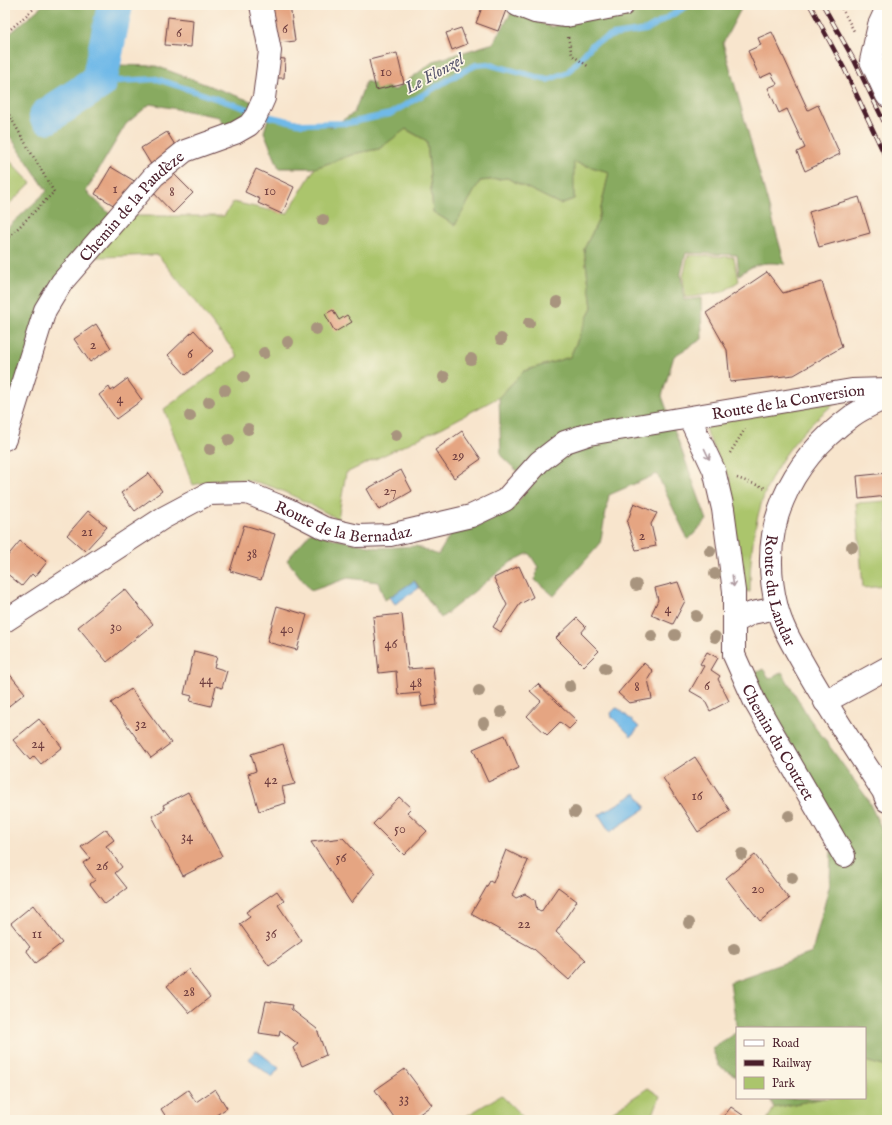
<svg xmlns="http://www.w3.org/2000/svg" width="892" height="1125" viewBox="0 0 892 1125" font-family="'IM FELL English',serif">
  <rect width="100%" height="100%" fill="#fcf5e5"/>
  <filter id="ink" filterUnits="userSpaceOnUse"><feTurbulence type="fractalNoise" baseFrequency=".025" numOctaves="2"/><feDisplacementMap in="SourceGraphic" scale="8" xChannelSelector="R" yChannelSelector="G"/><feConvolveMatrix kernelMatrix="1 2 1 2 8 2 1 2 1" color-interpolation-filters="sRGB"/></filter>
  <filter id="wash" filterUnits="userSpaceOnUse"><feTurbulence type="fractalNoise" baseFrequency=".012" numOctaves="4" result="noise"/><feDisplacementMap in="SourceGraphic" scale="16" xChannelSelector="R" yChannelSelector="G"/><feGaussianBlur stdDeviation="0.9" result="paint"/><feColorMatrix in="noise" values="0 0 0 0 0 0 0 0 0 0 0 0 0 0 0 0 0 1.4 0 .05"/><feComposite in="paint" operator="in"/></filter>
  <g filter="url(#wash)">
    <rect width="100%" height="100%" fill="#f8e5cd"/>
    <path fill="#abc56c" stroke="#7a724c" d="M 405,129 L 427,141 L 433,212 L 455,225 L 480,181 L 507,178 L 560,204 L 574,199 L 573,162 L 609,172 L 598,221 L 584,249 L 592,307 L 570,357 L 524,371 L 499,397 L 443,427 L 346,473 L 338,519 C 312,506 279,486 251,481 C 232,477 211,481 193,485 L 164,409 L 238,356 L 158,255 L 73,258 L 112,216 L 224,216 L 233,202 L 287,214 L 315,168 L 357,153 L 379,149 Z
      M 5,156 L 31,183 L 5,208 Z
      M 688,255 L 734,257 L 739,281 L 723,292 L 685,298 L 683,277 Z
      M 839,400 C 771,453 750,506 750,592 L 746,591 L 742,576 L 730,494 L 730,478 L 722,466 L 705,429 L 709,422 Z
      M 887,501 L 887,586 L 863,588 L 856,503 Z
      M 865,1061 L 887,1067 L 887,1120 L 767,1120 L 774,1108 L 824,1098 L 865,1098 Z
      M 648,1088 L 660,1096 L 651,1120 L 600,1120 Z
      M 501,1095 L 526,1120 L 460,1120 Z"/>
    <path fill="#88aa60" stroke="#696446" d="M 43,5 L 126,5 L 117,65 L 156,66 L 256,103 L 249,118 L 225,127 L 219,117 L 150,104 L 126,124 L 86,191 L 112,216 L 73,258 L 5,427 L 5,230 L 47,191 L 5,129 L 5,38 Z
      M 633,5 L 743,5 L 723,43 L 785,264 C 764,262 757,262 739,275 L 737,255 L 686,253 L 681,274 L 684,300 L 701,298 L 702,339 L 674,356 L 662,396 L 707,520 L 688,540 L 657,474 L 609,495 L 600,544 L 554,596 L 535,580 L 538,567 L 529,553 L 511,562 L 441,618 L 415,581 L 385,600 L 378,582 L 348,578 L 311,591 L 287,560 L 311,532 L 335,539 L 379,548 L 416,546 L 438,555 L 453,530 L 478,526 L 510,510 L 534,483 L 515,469 L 501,456 L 499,397 L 524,371 L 570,357 L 592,307 L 584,249 L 598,221 L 609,172 L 574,162 L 574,199 L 560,204 L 507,178 L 480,181 L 455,225 L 433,212 L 427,141 L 406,129 L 379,149 L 357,153 L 315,168 L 279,168 L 264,132 L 269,115 L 331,127 L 354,113 L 366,81 L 395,90 L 434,61 L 494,43 L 512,11 L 551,27 L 626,9 Z
      M 763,669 L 770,679 L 782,672 L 809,718 L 867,798 L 887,840 L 887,1067 L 865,1061 L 865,1028 L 737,1028 L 737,1031 L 730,982 L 812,953 L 830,883 L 832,820 L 752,675 Z
      M 737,1032 L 737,1076 L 736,1076 L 719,1066 L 712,1048 Z
      M 770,1098 L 824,1098 L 774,1108 Z"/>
    <path fill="#6fb9e8" stroke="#5c6c8a" d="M 414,581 L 419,588 L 395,604 L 390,597 Z
      M 616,708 L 619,709 L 639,727 L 631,736 L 612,717 L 611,713 Z
      M 636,793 L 646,808 L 610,832 L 599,815 Z
      M 256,1050 L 279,1068 L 272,1077 L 249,1059 Z"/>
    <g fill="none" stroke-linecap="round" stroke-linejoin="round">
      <path stroke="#6fb9e8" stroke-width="6" d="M 99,82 L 157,79 L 254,111
        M 267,116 L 302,124 L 349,123 L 390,114 L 460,73 L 476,65 L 488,64 L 547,80 L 568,72 L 594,43 L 613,35 L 646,30 L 689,5"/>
      <path stroke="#6fb9e8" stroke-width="36" d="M 47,116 L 99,82 L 115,5"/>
    </g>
    <g id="blocks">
      <path fill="#e5a582" d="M 272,5 L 290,5 L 295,41 L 279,43 Z
        M 483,5 L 492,5 L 506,10 L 498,31 L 476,23 Z
        M 168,17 L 193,20 L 191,47 L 165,45 Z
        M 461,28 L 467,44 L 452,50 L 446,33 Z
        M 772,32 L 808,110 L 818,105 L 840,154 L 805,171 L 797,152 L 805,148 L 787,109 L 779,113 L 768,88 L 777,84 L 771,73 L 760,78 L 748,51 L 761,45 L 758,38 Z
        M 397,53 L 404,83 L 376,90 L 369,60 Z
        M 273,58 L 285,59 L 284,78 L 272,78 Z
        M 167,132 L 178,150 L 152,166 L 141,148 Z
        M 111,167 L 136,182 L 120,209 L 95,194 Z
        M 256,169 L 294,187 L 282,214 L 258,203 L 260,199 L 245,192 Z
        M 170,170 L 193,193 L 173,213 L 150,189 Z
        M 859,197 L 870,233 L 819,247 L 809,212 Z
        M 767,272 L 783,293 L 822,282 L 842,347 L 794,375 L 730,382 L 727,350 L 706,313 Z
        M 333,310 L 339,320 L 347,315 L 352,322 L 335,332 L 325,314 Z
        M 96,324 L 111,348 L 90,362 L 74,339 Z
        M 194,330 L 213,351 L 186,375 L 168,355 Z
        M 127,379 L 142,400 L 116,419 L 99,395 L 109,387 L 111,391 Z
        M 462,431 L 481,459 L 454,478 L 435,450 Z
        M 401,470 L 412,491 L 379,510 L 367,489 Z
        M 149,473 L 162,491 L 135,511 L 121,493 Z
        M 887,473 L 887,496 L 859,499 L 857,476 Z
        M 634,503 L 657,513 L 651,524 L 656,546 L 636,550 L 627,523 Z
        M 88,511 L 107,527 L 85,551 L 67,535 Z
        M 244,525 L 275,534 L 261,580 L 230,571 Z
        M 20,541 L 47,562 L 35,577 L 32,574 L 22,586 L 5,572 L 5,559 Z
        M 519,566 L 533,597 L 520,604 L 501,632 L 493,627 L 507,605 L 494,578 Z
        M 678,582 L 685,601 L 673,624 L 651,615 L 658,600 L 655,588 Z
        M 125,589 L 153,624 L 107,662 L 78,627 Z
        M 277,606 L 307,615 L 297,650 L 267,642 Z
        M 402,614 L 408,669 L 433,667 L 437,705 L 422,707 L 420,693 L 398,695 L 396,671 L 379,673 L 373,617 Z
        M 577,618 L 586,627 L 581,633 L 599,651 L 584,666 L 556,638 Z
        M 194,651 L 217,657 L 214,667 L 227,671 L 222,688 L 216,686 L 211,706 L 190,701 L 192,696 L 184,694 Z
        M 707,652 L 718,658 L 711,670 L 720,676 L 718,679 L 729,701 L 710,711 L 704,699 L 690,691 L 704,666 L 700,664 Z
        M 644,663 L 653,671 L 648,679 L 652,699 L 629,703 L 618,693 Z
        M 7,671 L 25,693 L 5,709 L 5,673 Z
        M 538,684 L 577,721 L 569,729 L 560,722 L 547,735 L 527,716 L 541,701 L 530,691 Z
        M 131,689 L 171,743 L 151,758 L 111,703 Z
        M 39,719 L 62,747 L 41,764 L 34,756 L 30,760 L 13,740 Z
        M 505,735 L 519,768 L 488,782 L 473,749 Z
        M 283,744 L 295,784 L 282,787 L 286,803 L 259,811 L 248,774 L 256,771 L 251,754 Z
        M 695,757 L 730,811 L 698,832 L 663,778 Z
        M 188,792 L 222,856 L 183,876 L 152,816 L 165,809 L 163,805 Z
        M 399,797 L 411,808 L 407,812 L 427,831 L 404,855 L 373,824 Z
        M 106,829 L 114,840 L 106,846 L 122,867 L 115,873 L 127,888 L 105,904 L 90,884 L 95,880 L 83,863 L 90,858 L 81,847 Z
        M 343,838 L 375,873 L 351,903 L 311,842 Z
        M 506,850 L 528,861 L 512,895 L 516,898 L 525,894 L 535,900 L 537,910 L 541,912 L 558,887 L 577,901 L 556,932 L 586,960 L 569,980 L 534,949 L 471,914 L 490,881 L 493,883 Z
        M 755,855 L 789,899 L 760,921 L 726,878 Z
        M 277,891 L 284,901 L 278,905 L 302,941 L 269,965 L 240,924 L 250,917 L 246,912 Z
        M 33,905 L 62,943 L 36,963 L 26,950 L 30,947 L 11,923 Z
        M 188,969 L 210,997 L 190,1013 L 167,986 Z
        M 266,1001 L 292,1005 L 291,1009 L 317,1029 L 326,1055 L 302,1066 L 293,1048 L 298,1044 L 280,1030 L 279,1036 L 259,1033 Z
        M 405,1069 L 432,1105 L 411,1120 L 396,1120 L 375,1090 Z
        M 215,1089 L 227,1108 L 209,1120 L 168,1120 L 161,1109 L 188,1090 L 196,1102 Z
        M 731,1107 L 747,1118 L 746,1120 L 721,1120 Z"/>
    </g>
  </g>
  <g filter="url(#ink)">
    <use href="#blocks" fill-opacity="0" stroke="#643d43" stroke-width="1"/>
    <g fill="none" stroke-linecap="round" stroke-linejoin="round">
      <defs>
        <g id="minor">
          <path d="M 517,5 L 535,12 L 566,16 L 623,5"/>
          <path d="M 887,8 L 879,25 L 871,61 L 887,96"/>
          <path id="s1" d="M 690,419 L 714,470 L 723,509 L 734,591 L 734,655 L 755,702 L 844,856"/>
          <path id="s2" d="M 5,439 L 45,310 L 62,282 L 154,176 L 185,151 L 235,133 L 249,125 L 256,116 L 264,98 L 270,51 L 261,5"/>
          <path id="s3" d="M 5,621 L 163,518 L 208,494 L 247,493 L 289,510 L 324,528 L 358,536 L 390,535 L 471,516 L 505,500 L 539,462 L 565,442 L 589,434 L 852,390 L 887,389"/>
          <path d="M 735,622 L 752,613 L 777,608"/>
          <path d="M 825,702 L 887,668"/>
        </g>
        <g id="major">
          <path id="s4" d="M 887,397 C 876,403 863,408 852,416 C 788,463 757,529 777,608 C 782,628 794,647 804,665 C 828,708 856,750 883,791 L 887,801"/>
        </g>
      </defs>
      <use href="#minor" stroke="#643d43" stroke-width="24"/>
      <use href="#major" stroke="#643d43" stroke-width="24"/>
      <path stroke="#643d43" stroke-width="2.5" stroke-dasharray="1 3" stroke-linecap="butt" d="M 840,5 L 855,33
        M 5,34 L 38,5
        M 568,37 L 572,55 L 589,67
        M 5,108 L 54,192 L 5,241
        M 730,453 L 745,429
        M 737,478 L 766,488"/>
      <use href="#minor" stroke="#fff" stroke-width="22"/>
      <use href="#major" stroke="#fff" stroke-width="22"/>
      <defs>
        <path id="rail" d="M 810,5 L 845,70 L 887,160
          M 823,5 L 855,62 L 887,128"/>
      </defs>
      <use href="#rail" stroke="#4a1f2b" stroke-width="4.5"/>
      <use href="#rail" stroke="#fcf5e5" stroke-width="3" stroke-dasharray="9" stroke-linecap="butt"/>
    </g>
    <g fill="#a8947e">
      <circle cx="323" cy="220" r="6"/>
      <circle cx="557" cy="302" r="6"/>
      <circle cx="529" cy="323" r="6"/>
      <circle cx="316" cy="329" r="6"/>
      <circle cx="501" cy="339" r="6"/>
      <circle cx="288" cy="342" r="6"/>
      <circle cx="264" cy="353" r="6"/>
      <circle cx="471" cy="359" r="6"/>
      <circle cx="244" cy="377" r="6"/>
      <circle cx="444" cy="377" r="6"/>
      <circle cx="225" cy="390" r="6"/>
      <circle cx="209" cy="402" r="6"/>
      <circle cx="190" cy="416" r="6"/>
      <circle cx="248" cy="429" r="6"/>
      <circle cx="396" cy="435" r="6"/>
      <circle cx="229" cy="440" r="6"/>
      <circle cx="210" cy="449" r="6"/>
      <circle cx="852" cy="547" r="6"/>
      <circle cx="710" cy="551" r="6"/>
      <circle cx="715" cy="574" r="6"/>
      <circle cx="636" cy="585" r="6"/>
      <circle cx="696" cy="616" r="6"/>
      <circle cx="675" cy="635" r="6"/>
      <circle cx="652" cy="636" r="6"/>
      <circle cx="715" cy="637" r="6"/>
      <circle cx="605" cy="668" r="6"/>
      <circle cx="570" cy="686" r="6"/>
      <circle cx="479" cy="691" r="6"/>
      <circle cx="501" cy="712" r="6"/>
      <circle cx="484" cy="723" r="6"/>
      <circle cx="575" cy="812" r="6"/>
      <circle cx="789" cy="816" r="6"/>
      <circle cx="742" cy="854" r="6"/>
      <circle cx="792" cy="878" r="6"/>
      <circle cx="689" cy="923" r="6"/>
      <circle cx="734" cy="949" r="6"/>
    </g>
    <defs><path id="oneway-shaft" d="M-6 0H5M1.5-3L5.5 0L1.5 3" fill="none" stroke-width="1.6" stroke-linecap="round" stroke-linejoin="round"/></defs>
    <g stroke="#ae9aa0">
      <use href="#oneway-shaft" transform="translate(707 454) rotate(65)"/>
      <use href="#oneway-shaft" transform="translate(733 581) rotate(83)"/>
    </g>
  </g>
  <g text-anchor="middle" stroke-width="3.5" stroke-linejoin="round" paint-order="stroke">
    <g font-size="14" fill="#714041">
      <text x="285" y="33">6</text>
      <text x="179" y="37">6</text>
      <text x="386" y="76">10</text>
      <text x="115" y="193">1</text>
      <text x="270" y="195">10</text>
      <text x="172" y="196">8</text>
      <text x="93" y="349">2</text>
      <text x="190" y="358">6</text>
      <text x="120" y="403">4</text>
      <text x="458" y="460">29</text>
      <text x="390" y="495">27</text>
      <text x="87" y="536">21</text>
      <text x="642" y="540">2</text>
      <text x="252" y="558">38</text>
      <text x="668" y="613">4</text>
      <text x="116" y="631">30</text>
      <text x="287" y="633">40</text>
      <text x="391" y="648">46</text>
      <text x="206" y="684">44</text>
      <text x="416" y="687">48</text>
      <text x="707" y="690">6</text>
      <text x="637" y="691">8</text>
      <text x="141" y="728">32</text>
      <text x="38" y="748">24</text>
      <text x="271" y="784">42</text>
      <text x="697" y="800">16</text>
      <text x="400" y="833">50</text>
      <text x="187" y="841">34</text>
      <text x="341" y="862">56</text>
      <text x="102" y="870">26</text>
      <text x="758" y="893">20</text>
      <text x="524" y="928">22</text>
      <text x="37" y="938">11</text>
      <text x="271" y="938">36</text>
      <text x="189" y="996">28</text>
      <text x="404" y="1103">33</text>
    </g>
    <g font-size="16" fill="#4a1f2b" stroke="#fcf5e5">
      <text dy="6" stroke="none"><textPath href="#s2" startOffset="271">Chemin de la Paudèze</textPath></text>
      <text dy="6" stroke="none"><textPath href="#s3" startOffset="862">Route de la Conversion</textPath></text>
      <text dy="6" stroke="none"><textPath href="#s3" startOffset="381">Route de la Bernadaz</textPath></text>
      <text dy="6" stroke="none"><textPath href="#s4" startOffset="243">Route du Landar</textPath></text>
      <text dy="6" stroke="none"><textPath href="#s1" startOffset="341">Chemin du Coutzet</textPath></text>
    </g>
    <g font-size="17" font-style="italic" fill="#57556d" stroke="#fcf5e5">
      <text transform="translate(434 73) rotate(-29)" y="6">Le Flonzel</text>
    </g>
  </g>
  <rect width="892" height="1125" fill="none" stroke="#fcf5e5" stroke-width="20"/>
  <rect x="736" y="1027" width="130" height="72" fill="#fcf5e5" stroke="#b59f9b"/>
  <rect x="744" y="1040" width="20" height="6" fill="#ffffff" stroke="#b59f9b"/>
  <text x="772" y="1047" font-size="12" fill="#4a1f2b">Road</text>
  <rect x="744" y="1060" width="20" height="6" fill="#4a1f2b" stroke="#b59f9b"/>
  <text x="772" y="1067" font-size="12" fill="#4a1f2b">Railway</text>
  <rect x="744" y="1077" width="20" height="12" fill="#abc56c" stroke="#b59f9b"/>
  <text x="772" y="1087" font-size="12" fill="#4a1f2b">Park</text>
</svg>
